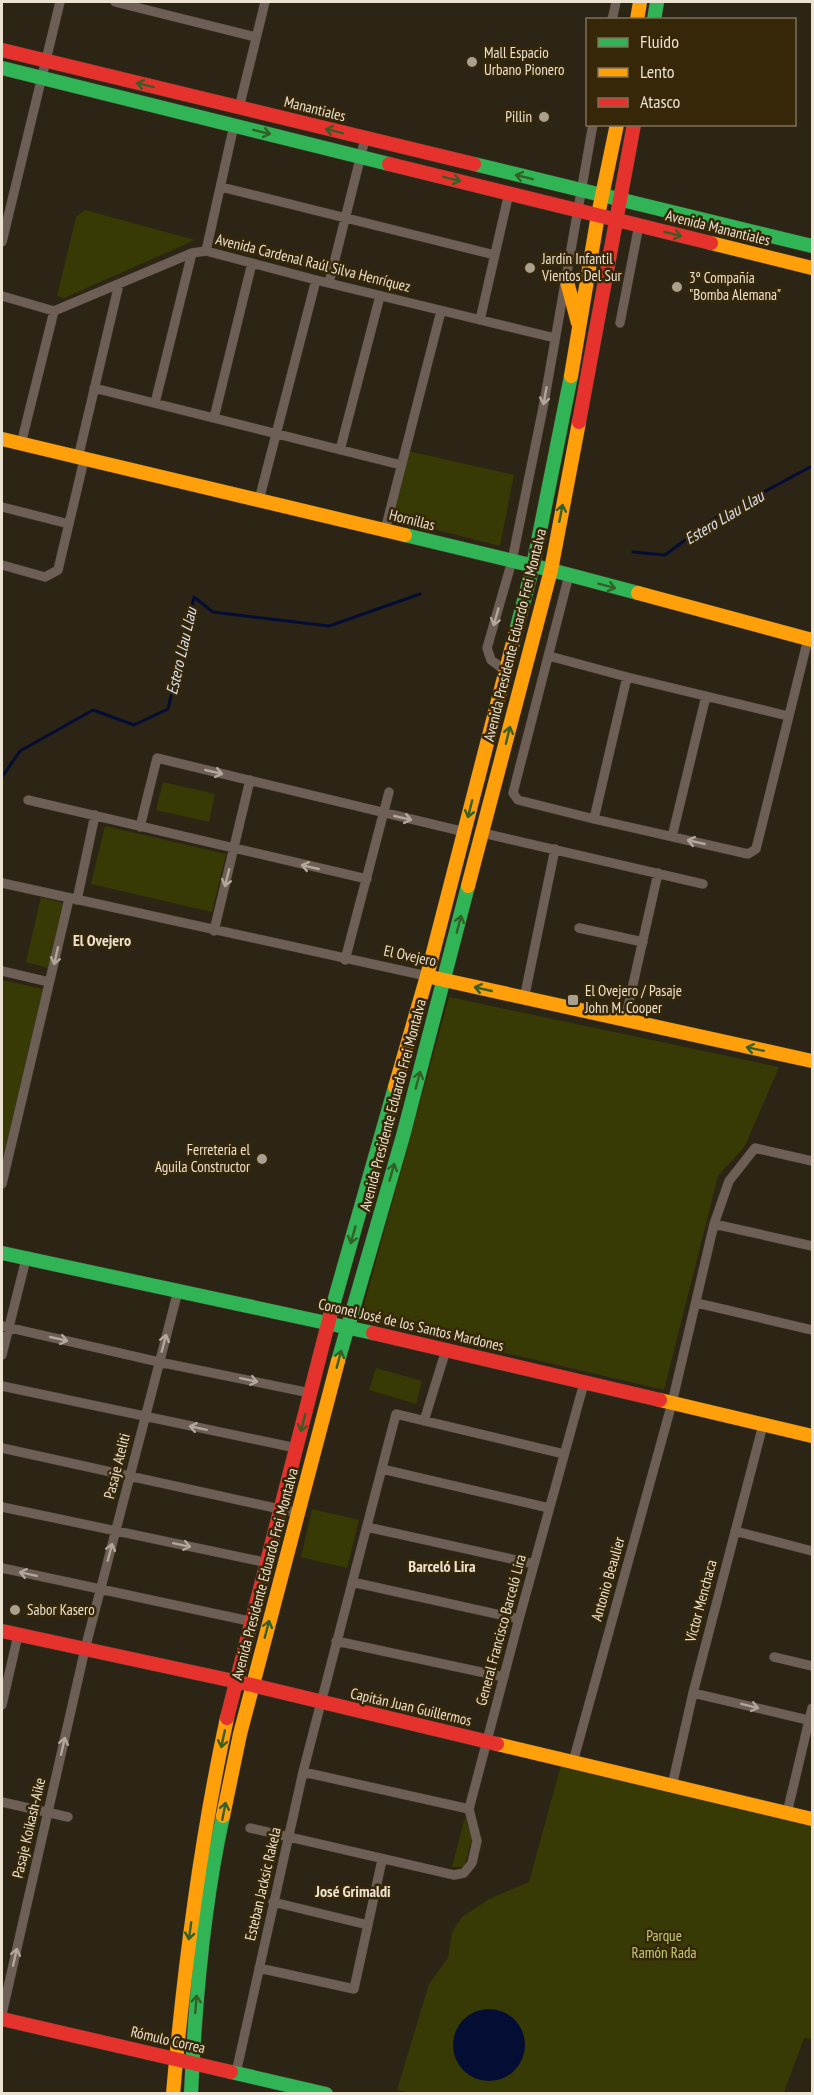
<svg xmlns="http://www.w3.org/2000/svg" width="814" height="2095" viewBox="0 0 814 2095" font-family="'PT Sans Narrow',sans-serif">
  <rect width="100%" height="100%" fill="#2c2414"/>
  <path fill="#373a04" d="M 85,210 L 195,240 L 64,298 L 57,296 L 76,217 Z
    M 408,451 L 514,475 L 500,546 L 393,519 Z
    M 163,782 L 215,794 L 209,822 L 156,810 Z
    M 105,826 L 226,854 L 212,912 L 91,884 Z
    M 41,897 L 63,903 L 48,968 L 26,962 Z
    M 2,980 L 43,989 L 3,1159 L 2,1158 Z
    M 449,997 L 779,1067 L 745,1146 L 718,1176 L 664,1390 L 360,1319 Z
    M 376,1368 L 422,1381 L 416,1404 L 369,1390 Z
    M 312,1509 L 359,1520 L 347,1568 L 301,1557 Z
    M 561,1765 L 812,1823 L 812,2039 L 804,2038 L 784,2093 L 415,2094 L 397,2090 L 429,1984 L 448,1958 L 452,1932 L 462,1917 L 489,1899 L 529,1882 Z
    M 465,1817 L 472,1839 L 464,1867 L 452,1867 Z"/>
  <path fill="#040e35" d="M453 2045a36 36 0 1 1 72 0a36 36 0 1 1-72 0Z"/>
  <g fill="none" stroke-linecap="round" stroke-linejoin="round">
    <path stroke="#040e35" stroke-width="3" d="M 633,552 L 665,555 L 712,520 L 812,466
      M 2,777 L 20,751 L 93,710 L 134,725 L 168,709 L 194,597 L 213,612 L 329,626 L 420,594"/>
    <defs>
      <path id="street" d="M 115,2 L 255,37
        M 612,20 L 616,2
        M 239,108 L 265,2
        M 221,187 L 495,255
        M 2,242 L 60,2
        M 206,251 L 234,125
        M 329,283 L 365,139
        M 2,296 L 54,311 L 192,253 L 206,251 L 316,280 L 555,338
        M 480,320 L 509,193
        M 620,323 L 639,225
        M 94,388 L 401,465
        M 155,403 L 192,253
        M 214,418 L 252,263
        M 21,444 L 54,311
        M 340,450 L 380,296
        M 78,458 L 119,284
        M 259,500 L 316,280
        M 2,507 L 69,524
        M 385,530 L 441,311
        M 2,565 L 45,577 L 58,570 L 84,460
        M 569,575 L 513,793 L 518,800 L 594,819 L 748,854 L 756,849 L 808,639
        M 549,656 L 627,677 L 788,716
        M 506,671 L 491,660 L 487,648 L 512,561 L 544,403 L 593,124
        M 28,800 L 367,879
        M 594,819 L 627,677
        M 140,827 L 157,758 L 465,832
        M 483,833 L 703,884
        M 672,837 L 706,696
        M 2,883 L 427,976
        M 77,900 L 95,815
        M 579,928 L 643,942
        M 214,931 L 250,780
        M 345,960 L 389,792
        M 2,971 L 49,982
        M 524,999 L 555,849
        M 625,1020 L 658,873
        M 2,1184 L 69,899
        M 714,1224 L 812,1246
        M 697,1303 L 812,1330
        M 2,1326 L 159,1362 L 310,1393
        M 2,1355 L 26,1259
        M 2,1386 L 296,1448
        M 424,1421 L 446,1350
        M 2,1448 L 298,1513
        M 382,1469 L 549,1508
        M 2,1507 L 264,1562
        M 367,1527 L 534,1564
        M 735,1531 L 812,1551
        M 2,1568 L 249,1621
        M 352,1582 L 519,1619
        M 336,1641 L 504,1677
        M 774,1657 L 812,1666
        M 693,1693 L 812,1721
        M 2,1705 L 18,1635
        M 573,1762 L 672,1403 L 714,1224 L 729,1181 L 755,1148 L 812,1161
        M 303,1772 L 469,1809
        M 672,1786 L 693,1693 L 763,1425
        M 2,1802 L 68,1817
        M 787,1813 L 812,1708
        M 250,1828 L 454,1875 L 464,1873 L 472,1863 L 477,1841 L 469,1809 L 519,1619 L 584,1383
        M 273,1902 L 368,1925
        M 259,1968 L 354,1989 L 382,1860
        M 2,2014 L 85,1649 L 178,1291
        M 236,2073 L 303,1772 L 396,1414 L 564,1454"/>
      <path id="fast" d="M 654,20 L 657,2
        M 2,68 L 389,164
        M 474,164 L 812,246
        M 405,535 L 551,570 L 638,593
        M 516,631 L 533,566 L 571,376
        M 2,1253 L 373,1333
        M 330,1316 L 395,1087
        M 338,1361 L 403,1136 L 468,886
        M 231,2072 L 326,2094
        M 191,2094 C 195,2001 203,1907 223,1816"/>
      <path id="slow" d="M 637,20 L 640,2
        M 711,243 L 812,268
        M 566,278 L 578,323
        M 571,376 L 598,215 L 617,124
        M 2,439 L 405,535
        M 638,593 L 812,640
        M 468,886 L 551,570 L 579,422
        M 435,978 L 812,1061
        M 395,1087 L 427,976 L 516,631
        M 660,1400 L 812,1436
        M 497,1744 L 812,1819
        M 223,1816 L 240,1734 L 338,1361
        M 173,2094 C 184,1968 200,1842 227,1718"/>
      <path id="jam" d="M 2,50 L 474,164
        M 389,164 L 711,243
        M 579,422 L 634,124
        M 373,1333 L 660,1400
        M 2,1631 L 252,1685 L 497,1744
        M 227,1718 L 330,1316
        M 2,2019 L 231,2072"/>
    </defs>
    <use href="#street" stroke="#453e30" stroke-width="10"/>
    <use href="#fast" stroke="#453e30" stroke-width="15"/>
    <use href="#slow" stroke="#453e30" stroke-width="15"/>
    <use href="#jam" stroke="#453e30" stroke-width="15"/>
    <use href="#street" stroke="#6d5f56" stroke-width="9"/>
    <use href="#fast" stroke="#30b455" stroke-width="14"/>
    <use href="#slow" stroke="#ff9f0a" stroke-width="14"/>
    <use href="#jam" stroke="#e5322d" stroke-width="14"/>
  </g>
  <defs><path id="oneway-shaft" d="M-6 0H5M1.5-3L5.5 0L1.5 3" fill="none" stroke-width="1.6" stroke-linecap="round" stroke-linejoin="round" transform="scale(1.5)"/></defs>
  <g stroke="#345f27">
    <use href="#oneway-shaft" transform="translate(145 85) rotate(-166)"/>
    <use href="#oneway-shaft" transform="translate(334 131) rotate(-166)"/>
    <use href="#oneway-shaft" transform="translate(262 132) rotate(14)"/>
    <use href="#oneway-shaft" transform="translate(524 177) rotate(-166)"/>
    <use href="#oneway-shaft" transform="translate(452 179) rotate(14)"/>
    <use href="#oneway-shaft" transform="translate(673 234) rotate(14)"/>
    <use href="#oneway-shaft" transform="translate(561 513) rotate(-79)"/>
    <use href="#oneway-shaft" transform="translate(607 586) rotate(15)"/>
    <use href="#oneway-shaft" transform="translate(508 735) rotate(-76)"/>
    <use href="#oneway-shaft" transform="translate(470 809) rotate(104)"/>
    <use href="#oneway-shaft" transform="translate(459 924) rotate(-75)"/>
    <use href="#oneway-shaft" transform="translate(483 989) rotate(-167)"/>
    <use href="#oneway-shaft" transform="translate(755 1049) rotate(-168)"/>
    <use href="#oneway-shaft" transform="translate(418 1080) rotate(-75)"/>
    <use href="#oneway-shaft" transform="translate(392 1172) rotate(-74)"/>
    <use href="#oneway-shaft" transform="translate(353 1235) rotate(106)"/>
    <use href="#oneway-shaft" transform="translate(339 1359) rotate(-75)"/>
    <use href="#oneway-shaft" transform="translate(303 1423) rotate(104)"/>
    <use href="#oneway-shaft" transform="translate(267 1629) rotate(-75)"/>
    <use href="#oneway-shaft" transform="translate(223 1739) rotate(102)"/>
    <use href="#oneway-shaft" transform="translate(224 1811) rotate(-79)"/>
    <use href="#oneway-shaft" transform="translate(190 1931) rotate(98)"/>
    <use href="#oneway-shaft" transform="translate(196 2004) rotate(-85)"/>
  </g>
  <g stroke="#b3a79a">
    <use href="#oneway-shaft" transform="translate(545 396) rotate(100)"/>
    <use href="#oneway-shaft" transform="translate(496 617) rotate(106)"/>
    <use href="#oneway-shaft" transform="translate(214 772) rotate(13)"/>
    <use href="#oneway-shaft" transform="translate(403 818) rotate(13)"/>
    <use href="#oneway-shaft" transform="translate(696 842) rotate(-167)"/>
    <use href="#oneway-shaft" transform="translate(310 867) rotate(-167)"/>
    <use href="#oneway-shaft" transform="translate(227 878) rotate(104)"/>
    <use href="#oneway-shaft" transform="translate(56 956) rotate(103)"/>
    <use href="#oneway-shaft" transform="translate(59 1339) rotate(13)"/>
    <use href="#oneway-shaft" transform="translate(164 1343) rotate(-75)"/>
    <use href="#oneway-shaft" transform="translate(249 1380) rotate(12)"/>
    <use href="#oneway-shaft" transform="translate(198 1428) rotate(-168)"/>
    <use href="#oneway-shaft" transform="translate(182 1545) rotate(12)"/>
    <use href="#oneway-shaft" transform="translate(110 1552) rotate(-75)"/>
    <use href="#oneway-shaft" transform="translate(28 1574) rotate(-168)"/>
    <use href="#oneway-shaft" transform="translate(750 1706) rotate(14)"/>
    <use href="#oneway-shaft" transform="translate(63 1746) rotate(-77)"/>
    <use href="#oneway-shaft" transform="translate(15 1957) rotate(-77)"/>
  </g>
  <g fill="#a9a090" stroke="#372709" stroke-width="2">
    <circle cx="472" cy="62" r="6"/>
    <circle cx="544" cy="117" r="6"/>
    <circle cx="530" cy="268" r="6"/>
    <circle cx="677" cy="287" r="6"/>
    <rect x="567" y="994" width="12" height="12" rx="3"/>
    <circle cx="262" cy="1159" r="6"/>
    <circle cx="15" cy="1610" r="6"/>
  </g>
  <g text-anchor="middle" stroke-width="5" stroke-linejoin="round" paint-order="stroke">
    <g font-size="15" fill="#ece2d2" stroke="#372709" text-anchor="start">
      <text x="484" y="58">Mall Espacio<tspan x="484" dy="17">Urbano Pionero</tspan></text>
      <text x="532" y="122" text-anchor="end">Pillin</text>
      <text x="542" y="264">Jardín Infantil<tspan x="542" dy="17">Vientos Del Sur</tspan></text>
      <text x="689" y="283">3º Compañía<tspan x="689" dy="17">"Bomba Alemana"</tspan></text>
      <text x="585" y="996">El Ovejero / Pasaje<tspan x="585" dy="17">John M. Cooper</tspan></text>
      <text x="250" y="1155" text-anchor="end">Ferretería el<tspan x="250" dy="17">Aguila Constructor</tspan></text>
      <text x="27" y="1615">Sabor Kasero</text>
    </g>
    <g font-size="15" fill="#ece2d2" stroke="#372709">
      <text transform="translate(315 109) rotate(14)" y="5">Manantiales</text>
      <text transform="translate(718 228) rotate(14)" y="5">Avenida Manantiales</text>
      <text transform="translate(313 263) rotate(14)" y="5">Avenida Cardenal Raúl Silva Henríquez</text>
      <text transform="translate(412 520) rotate(14)" y="5">Hornillas</text>
      <text transform="translate(515 635) rotate(-76)" y="5">Avenida Presidente Eduardo Frei Montalva</text>
      <text transform="translate(410 956) rotate(12)" y="5">El Ovejero</text>
      <text transform="translate(393 1105) rotate(-75)" y="5">Avenida Presidente Eduardo Frei Montalva</text>
      <text transform="translate(411 1325) rotate(13)" y="5">Coronel José de los Santos Mardones</text>
      <text transform="translate(117 1466) rotate(-76)" y="5">Pasaje Ateliti</text>
      <text transform="translate(265 1574) rotate(-75)" y="5">Avenida Presidente Eduardo Frei Montalva</text>
      <text transform="translate(608 1579) rotate(-74)" y="5">Antonio Beaulier</text>
      <text transform="translate(701 1601) rotate(-75)" y="5">Víctor Menchaca</text>
      <text transform="translate(501 1630) rotate(-75)" y="5">General Francisco Barceló Lira</text>
      <text transform="translate(411 1707) rotate(13)" y="5">Capitán Juan Guillermos</text>
      <text transform="translate(29 1828) rotate(-77)" y="5">Pasaje Koikash-Aike</text>
      <text transform="translate(263 1884) rotate(-77)" y="5">Esteban Jacksic Rakela</text>
      <text transform="translate(168 2040) rotate(13)" y="5">Rómulo Correa</text>
    </g>
    <g font-size="15" fill="#c1ce72" stroke="#372709">
      <text x="664" y="1941">Parque<tspan x="664" dy="17">Ramón Rada</tspan></text>
    </g>
    <g font-size="16" font-style="italic" fill="#dae3f3" stroke="#372709">
      <text transform="translate(724 517) rotate(-31)" y="6">Estero Llau Llau</text>
      <text transform="translate(181 651) rotate(-77)" y="6">Estero Llau Llau</text>
    </g>
    <g font-size="16" font-weight="bold" fill="#ece2d2" stroke="#372709">
      <text x="102" y="946">El Ovejero</text>
      <text x="442" y="1572">Barceló Lira</text>
      <text x="353" y="1897">José Grimaldi</text>
    </g>
  </g>
  <rect width="814" height="2095" fill="none" stroke="#ece2d2" stroke-width="6"/>
  <rect x="586" y="18" width="210" height="108" fill="#372709" stroke="#7f7259" stroke-width="1.5"/>
  <rect x="598" y="38" width="30" height="9" fill="#30b455" stroke="#7f7259" stroke-width="1.5"/>
  <text x="640" y="48" font-size="18" fill="#ece2d2">Fluido</text>
  <rect x="598" y="68" width="30" height="9" fill="#ff9f0a" stroke="#7f7259" stroke-width="1.5"/>
  <text x="640" y="78" font-size="18" fill="#ece2d2">Lento</text>
  <rect x="598" y="98" width="30" height="9" fill="#e5322d" stroke="#7f7259" stroke-width="1.5"/>
  <text x="640" y="108" font-size="18" fill="#ece2d2">Atasco</text>
</svg>
